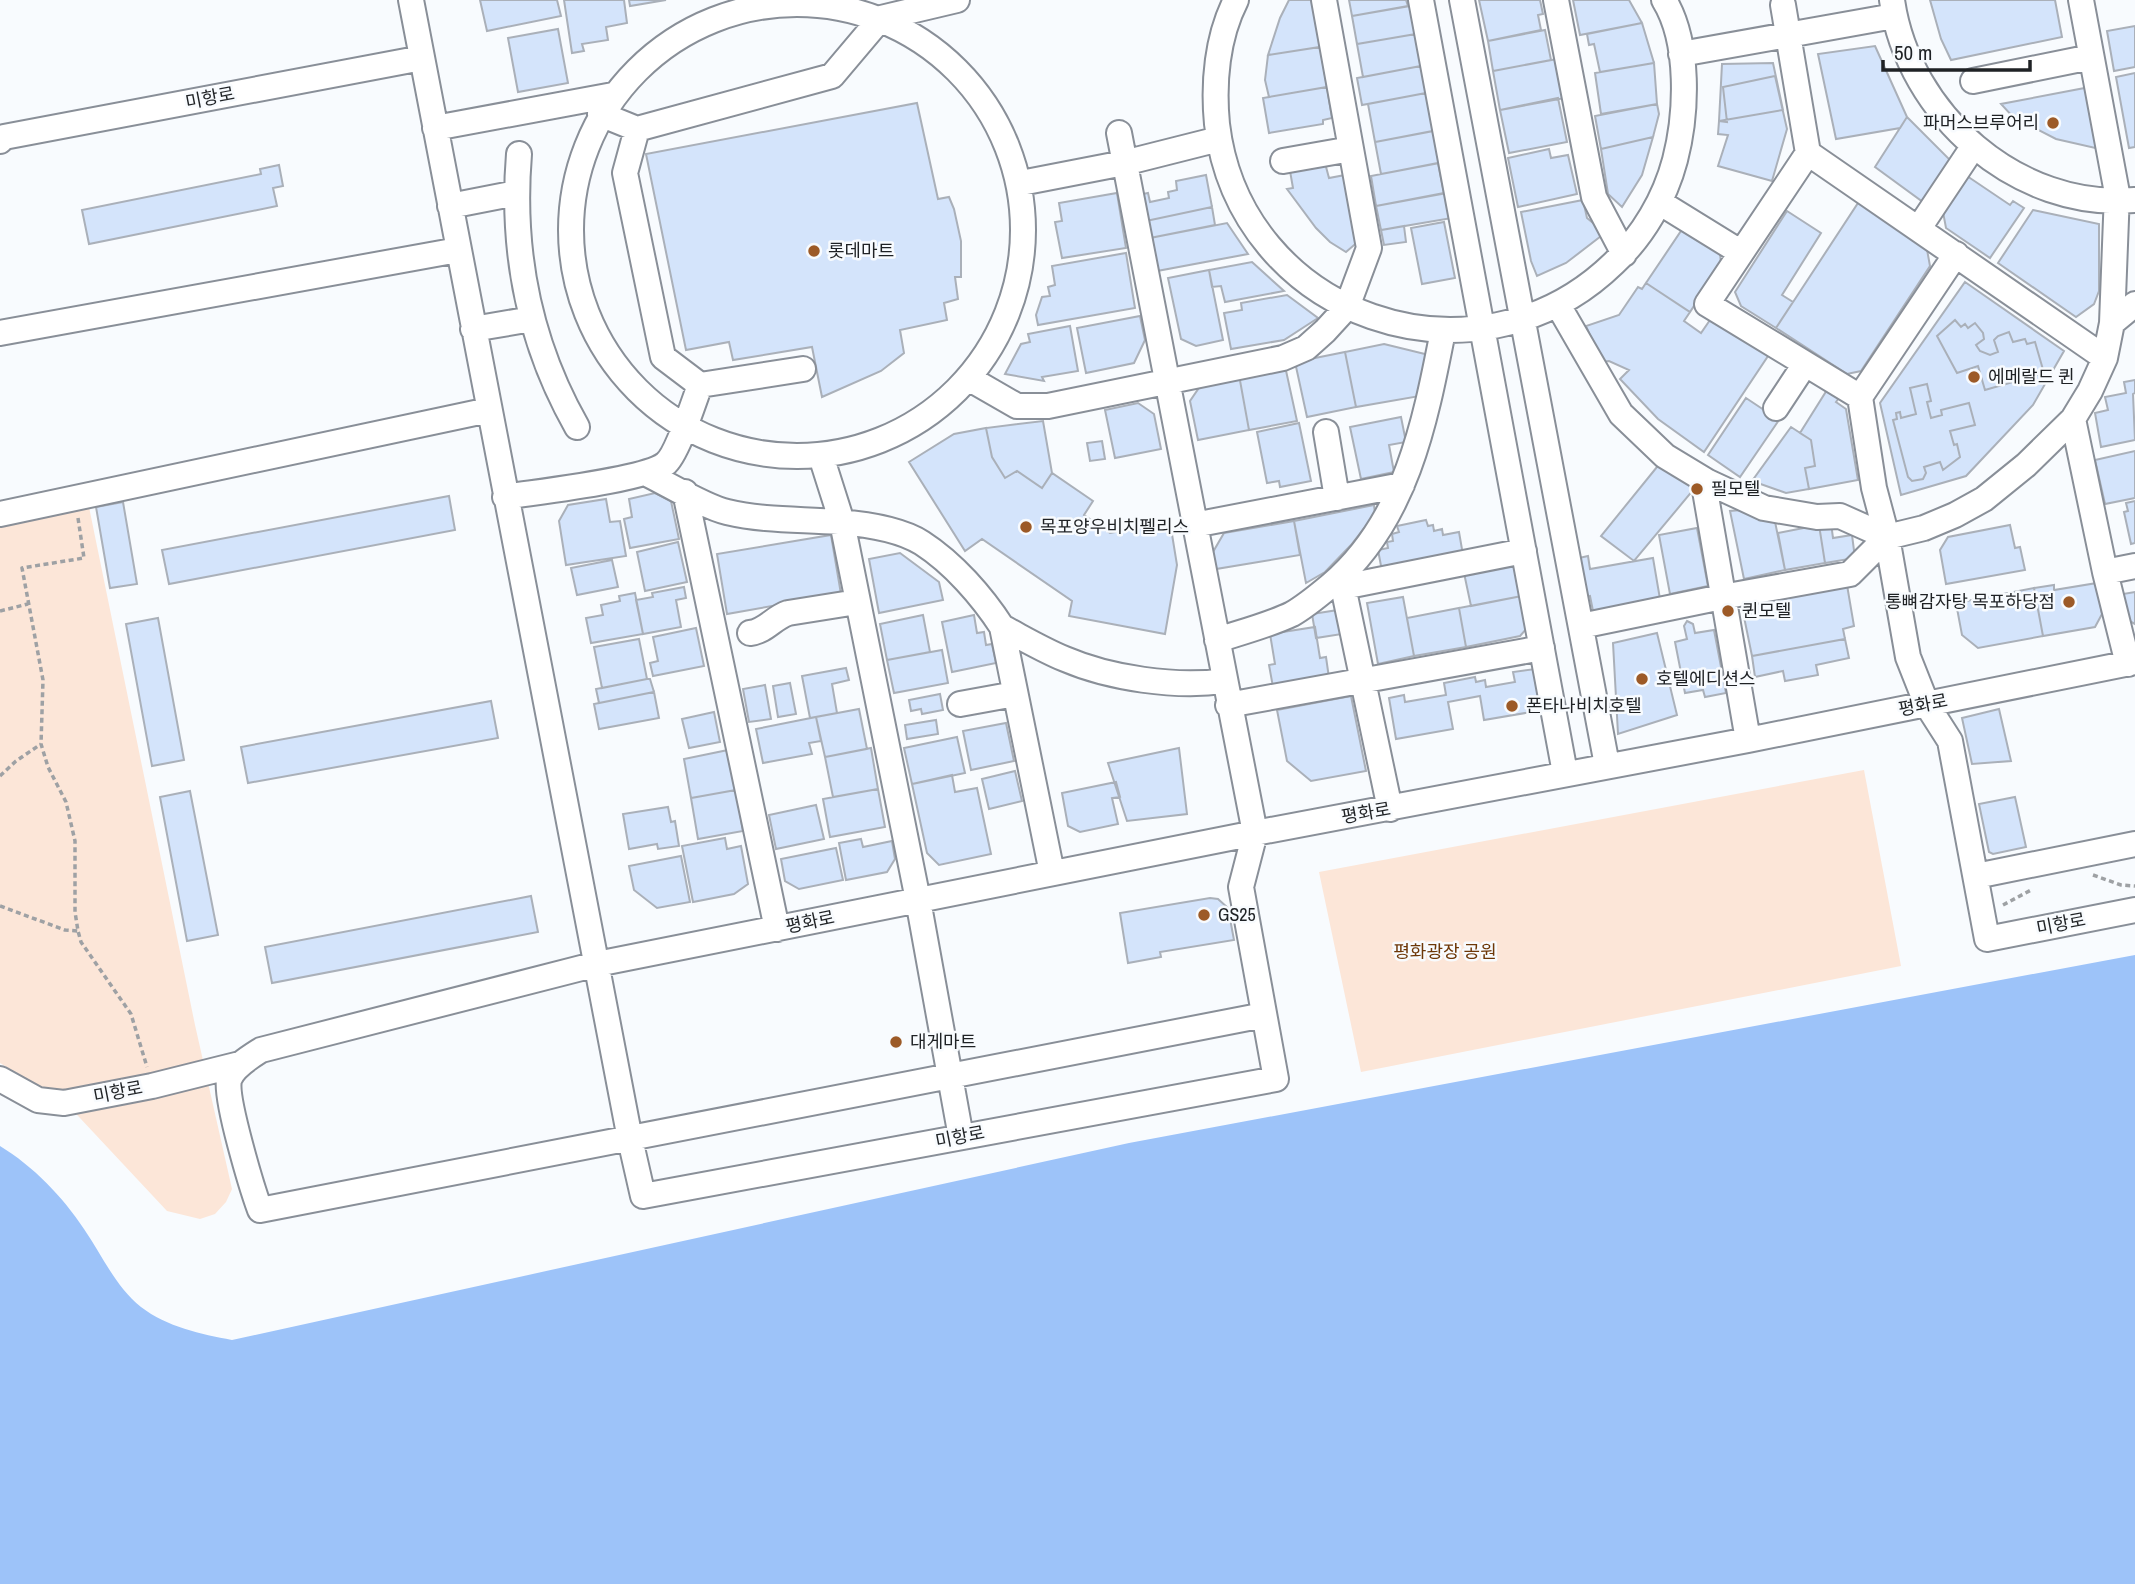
<svg xmlns="http://www.w3.org/2000/svg" width="2135" height="1584" viewBox="0 0 2135 1584" font-family="'Archivo Narrow','Noto Sans KR',sans-serif">
  <rect width="100%" height="100%" fill="#f8fbfe"/>
  <path fill="#fce6d8" d="M 89,507 L 195,1025 L 232,1189 L 226,1202 L 215,1214 L 200,1219 L 167,1211 L 65,1102 L 0,1063 L 0,527 Z
    M 1864,770 L 1901,966 L 1361,1072 L 1319,872 Z"/>
  <path fill="#9dc3f9" d="M 2135,955 L 2135,1584 L 0,1584 L 0,1146 C 33,1166 63,1197 84,1229 C 102,1255 115,1286 141,1307 C 167,1327 201,1334 232,1340 L 1129,1143 Z"/>
  <path fill="#d4e4fb" stroke="#aab0b9" stroke-width="2" d="M 480,0 L 557,0 L 561,16 L 487,31 Z
    M 564,0 L 624,0 L 627,23 L 606,27 L 608,40 L 582,44 L 584,51 L 572,53 Z
    M 629,0 L 666,0 L 630,6 Z
    M 1289,0 L 1313,0 L 1320,47 L 1268,55 L 1280,18 Z
    M 1349,0 L 1406,0 L 1408,6 L 1352,16 Z
    M 1479,0 L 1540,0 L 1543,14 L 1538,15 L 1541,30 L 1488,41 Z
    M 1573,0 L 1629,0 L 1642,23 L 1580,35 Z
    M 1930,0 L 2055,0 L 2062,37 L 1951,60 L 1941,39 Z
    M 1410,6 L 1416,34 L 1357,44 L 1352,16 Z
    M 1642,23 L 1654,63 L 1600,72 L 1594,44 L 1589,45 L 1587,34 Z
    M 2135,26 L 2135,67 L 2114,71 L 2107,31 Z
    M 558,29 L 568,83 L 518,92 L 508,38 Z
    M 1545,30 L 1551,60 L 1493,71 L 1488,41 Z
    M 1416,34 L 1421,66 L 1363,77 L 1357,44 Z
    M 1875,46 L 1907,117 L 1900,128 L 1836,139 L 1818,54 Z
    M 1320,47 L 1327,87 L 1269,97 L 1265,80 L 1268,55 Z
    M 1557,59 L 1565,98 L 1500,110 L 1493,71 Z
    M 1654,63 L 1657,104 L 1601,114 L 1595,73 Z
    M 1773,63 L 1783,110 L 1719,121 L 1722,64 Z
    M 1421,66 L 1426,93 L 1362,105 L 1357,78 Z
    M 2135,73 L 2135,147 L 2129,148 L 2116,77 Z
    M 1775,76 L 1787,129 L 1772,181 L 1718,166 L 1728,135 L 1718,134 L 1719,121 L 1727,122 L 1723,87 Z
    M 1327,87 L 1332,118 L 1323,120 L 1323,124 L 1269,133 L 1263,98 Z
    M 2090,87 L 2104,150 L 2056,139 L 2013,117 L 2001,104 Z
    M 1426,93 L 1434,131 L 1375,142 L 1368,104 Z
    M 1558,98 L 1567,142 L 1509,153 L 1500,110 Z
    M 917,103 L 938,199 L 949,197 L 954,209 L 961,241 L 961,277 L 955,277 L 958,299 L 944,303 L 947,320 L 900,330 L 904,353 L 881,371 L 822,397 L 812,347 L 733,360 L 729,342 L 686,350 L 646,154 Z
    M 1657,104 L 1659,114 L 1653,137 L 1601,149 L 1595,116 Z
    M 1907,117 L 1952,162 L 1923,202 L 1875,167 Z
    M 1438,130 L 1445,162 L 1381,174 L 1375,142 Z
    M 1653,137 L 1642,175 L 1622,207 L 1608,194 L 1601,149 Z
    M 1549,149 L 1551,158 L 1568,155 L 1577,194 L 1518,207 L 1508,158 Z
    M 1325,163 L 1329,178 L 1345,175 L 1360,240 L 1346,252 L 1330,242 L 1316,228 L 1287,189 L 1293,188 L 1290,171 Z
    M 1438,163 L 1444,193 L 1376,206 L 1371,176 Z
    M 279,165 L 283,186 L 273,188 L 277,206 L 89,244 L 82,210 L 261,174 L 260,169 Z
    M 1206,175 L 1212,207 L 1146,221 L 1143,194 L 1148,193 L 1150,202 L 1169,198 L 1168,192 L 1177,190 L 1176,181 Z
    M 1967,176 L 2010,205 L 2013,201 L 2024,208 L 1990,258 L 1946,228 L 1943,212 Z
    M 1117,193 L 1126,248 L 1062,258 L 1055,222 L 1062,221 L 1059,203 Z
    M 1447,193 L 1452,218 L 1381,230 L 1376,206 Z
    M 1583,200 L 1587,218 L 1605,233 L 1566,263 L 1537,276 L 1531,261 L 1521,212 Z
    M 1860,200 L 1926,244 L 1930,266 L 1861,371 L 1847,374 L 1776,328 Z
    M 1212,207 L 1215,225 L 1150,238 L 1146,221 Z
    M 2033,210 L 2099,224 L 2099,291 L 2094,304 L 2076,317 L 1998,263 Z
    M 1787,211 L 1821,233 L 1782,295 L 1793,302 L 1776,328 L 1741,306 L 1735,292 Z
    M 1444,222 L 1455,278 L 1422,284 L 1411,228 Z
    M 1227,223 L 1248,254 L 1157,271 L 1150,238 Z
    M 1404,226 L 1406,242 L 1384,245 L 1381,230 Z
    M 1683,228 L 1720,253 L 1721,264 L 1690,312 L 1646,283 Z
    M 1126,253 L 1135,308 L 1038,325 L 1036,315 L 1042,297 L 1050,296 L 1048,287 L 1055,285 L 1052,266 Z
    M 1252,262 L 1284,291 L 1225,302 L 1221,286 L 1212,287 L 1209,270 Z
    M 1209,270 L 1223,340 L 1196,346 L 1181,339 L 1168,278 Z
    M 1965,282 L 2064,351 L 2033,405 L 1966,476 L 1901,495 L 1880,403 Z
    M 1646,283 L 1690,312 L 1684,321 L 1701,333 L 1710,320 L 1770,353 L 1704,452 L 1658,419 L 1620,379 L 1629,370 L 1609,361 L 1601,362 L 1586,326 L 1619,315 L 1638,287 L 1642,289 Z
    M 1287,295 L 1318,318 L 1284,340 L 1231,349 L 1224,313 L 1242,310 L 1241,303 Z
    M 1140,316 L 1145,340 L 1134,363 L 1086,373 L 1077,328 Z
    M 1955,320 L 1961,327 L 1965,324 L 1968,328 L 1975,323 L 1983,333 L 1984,339 L 1976,345 L 1980,351 L 1990,355 L 1998,352 L 1994,340 L 1998,336 L 2009,332 L 2013,342 L 2025,339 L 2027,344 L 2035,342 L 2044,373 L 1985,390 L 1978,366 L 1957,373 L 1937,336 Z
    M 1070,326 L 1078,371 L 1042,377 L 1044,381 L 1005,374 L 1021,344 L 1030,342 L 1028,334 Z
    M 1384,344 L 1429,355 L 1420,396 L 1356,407 L 1345,352 Z
    M 1345,352 L 1356,407 L 1307,417 L 1295,362 Z
    M 1285,366 L 1297,421 L 1249,430 L 1239,375 Z
    M 1239,375 L 1249,430 L 1198,440 L 1190,401 L 1203,382 Z
    M 2135,380 L 2135,393 L 2133,394 L 2135,440 L 2101,447 L 2095,413 L 2108,410 L 2105,397 L 2126,393 L 2124,382 Z
    M 1927,384 L 1931,401 L 1927,402 L 1931,418 L 1942,415 L 1941,410 L 1969,403 L 1975,425 L 1950,431 L 1954,445 L 1957,444 L 1960,457 L 1943,470 L 1940,462 L 1924,467 L 1926,473 L 1923,479 L 1912,481 L 1908,477 L 1893,420 L 1897,419 L 1896,413 L 1900,412 L 1901,418 L 1916,414 L 1910,388 Z
    M 1827,390 L 1839,398 L 1836,402 L 1846,409 L 1858,480 L 1809,489 L 1805,468 L 1815,466 L 1811,440 L 1800,433 Z
    M 1746,398 L 1779,420 L 1740,477 L 1708,455 Z
    M 1138,403 L 1154,414 L 1161,449 L 1115,458 L 1105,410 Z
    M 1401,417 L 1406,442 L 1389,445 L 1394,472 L 1361,479 L 1350,427 Z
    M 1043,421 L 1052,473 L 1042,488 L 1017,471 L 1005,478 L 992,457 L 986,428 Z
    M 1299,423 L 1311,481 L 1280,487 L 1279,481 L 1267,483 L 1257,432 Z
    M 1791,427 L 1811,440 L 1815,466 L 1805,468 L 1809,489 L 1786,493 L 1752,481 Z
    M 986,428 L 992,457 L 1005,478 L 1017,471 L 1042,488 L 1052,473 L 1093,501 L 1084,515 L 1110,533 L 1170,522 L 1177,565 L 1165,634 L 1069,616 L 1072,601 L 982,539 L 965,551 L 909,462 L 954,434 Z
    M 1102,441 L 1105,459 L 1090,461 L 1087,443 Z
    M 2135,451 L 2135,498 L 2105,504 L 2095,460 Z
    M 1661,462 L 1694,489 L 1634,561 L 1601,536 Z
    M 655,493 L 671,501 L 679,539 L 630,548 L 624,519 L 632,517 L 629,499 Z
    M 449,496 L 455,530 L 169,584 L 162,550 Z
    M 606,499 L 610,522 L 620,521 L 626,556 L 566,565 L 559,521 L 568,505 Z
    M 2135,501 L 2135,543 L 2131,544 L 2124,512 L 2128,511 L 2126,503 Z
    M 123,502 L 137,584 L 110,588 L 96,507 Z
    M 1374,505 L 1375,514 L 1351,545 L 1325,572 L 1306,583 L 1294,521 Z
    M 1741,510 L 1758,515 L 1759,520 L 1774,517 L 1785,570 L 1744,579 L 1730,511 Z
    M 1426,520 L 1428,526 L 1433,525 L 1434,531 L 1442,529 L 1443,535 L 1459,532 L 1463,555 L 1382,571 L 1378,550 L 1388,548 L 1387,542 L 1393,541 L 1392,534 L 1399,532 L 1397,526 Z
    M 1294,521 L 1300,555 L 1216,569 L 1213,552 L 1224,533 Z
    M 1831,523 L 1833,538 L 1852,535 L 1855,558 L 1825,563 L 1819,525 Z
    M 1819,525 L 1825,563 L 1785,570 L 1778,533 Z
    M 2010,525 L 2015,548 L 2020,547 L 2025,570 L 1946,584 L 1940,550 L 1948,537 Z
    M 1697,528 L 1708,586 L 1670,594 L 1659,535 Z
    M 831,535 L 841,594 L 727,614 L 717,554 Z
    M 678,542 L 687,582 L 645,591 L 637,552 Z
    M 900,553 L 939,582 L 943,600 L 879,613 L 869,559 Z
    M 1588,556 L 1590,569 L 1653,558 L 1660,599 L 1593,611 L 1590,596 L 1586,597 L 1579,558 Z
    M 612,560 L 618,587 L 577,595 L 571,568 Z
    M 1515,562 L 1522,596 L 1471,606 L 1464,573 Z
    M 2097,583 L 2102,614 L 2095,627 L 2043,636 L 2034,588 L 2054,585 L 2054,590 Z
    M 1847,585 L 1854,626 L 1843,629 L 1845,639 L 1752,656 L 1744,617 L 1751,615 L 1749,604 Z
    M 684,587 L 686,598 L 676,600 L 681,627 L 643,634 L 636,600 L 653,597 L 652,593 Z
    M 2034,588 L 2043,636 L 1978,648 L 1962,635 L 1956,603 Z
    M 2135,592 L 2135,624 L 2128,620 L 2123,594 Z
    M 635,593 L 643,634 L 591,643 L 586,618 L 603,615 L 601,605 L 620,601 L 619,596 Z
    M 1522,596 L 1528,627 L 1520,636 L 1466,647 L 1459,608 Z
    M 1403,597 L 1414,656 L 1378,664 L 1367,603 Z
    M 1459,608 L 1466,647 L 1414,656 L 1407,618 Z
    M 1338,610 L 1342,634 L 1316,638 L 1312,614 Z
    M 923,615 L 930,652 L 887,660 L 880,624 Z
    M 974,615 L 977,633 L 984,632 L 986,645 L 992,644 L 996,663 L 952,672 L 942,622 Z
    M 158,618 L 184,760 L 152,766 L 126,624 Z
    M 1687,621 L 1693,624 L 1695,633 L 1714,630 L 1726,693 L 1705,697 L 1703,690 L 1685,693 L 1675,642 L 1687,639 L 1684,626 Z
    M 1315,627 L 1320,658 L 1326,657 L 1329,678 L 1273,687 L 1269,665 L 1275,664 L 1270,634 Z
    M 696,628 L 704,666 L 653,676 L 650,663 L 658,661 L 653,637 Z
    M 1657,633 L 1677,715 L 1618,734 L 1613,643 Z
    M 639,639 L 647,679 L 602,688 L 594,647 Z
    M 1845,639 L 1849,658 L 1816,665 L 1818,675 L 1785,681 L 1783,671 L 1755,677 L 1752,656 Z
    M 942,650 L 948,683 L 894,693 L 887,660 Z
    M 846,668 L 849,680 L 832,684 L 837,713 L 810,718 L 802,676 Z
    M 1535,669 L 1543,710 L 1484,720 L 1480,696 L 1448,702 L 1453,729 L 1396,739 L 1389,698 L 1404,695 L 1405,702 L 1446,695 L 1444,683 L 1475,677 L 1476,682 L 1485,680 L 1486,687 L 1515,682 L 1513,672 Z
    M 647,679 L 650,679 L 654,692 L 599,703 L 596,689 Z
    M 790,683 L 796,714 L 778,717 L 773,686 Z
    M 765,685 L 771,719 L 749,722 L 743,689 Z
    M 654,692 L 659,718 L 599,729 L 594,704 Z
    M 940,694 L 943,710 L 922,714 L 921,709 L 911,711 L 909,700 Z
    M 1351,696 L 1366,771 L 1311,781 L 1287,761 L 1277,710 Z
    M 491,701 L 498,738 L 248,783 L 241,747 Z
    M 859,709 L 867,749 L 825,757 L 816,717 Z
    M 1999,709 L 2011,761 L 1972,764 L 1962,718 Z
    M 714,712 L 720,742 L 689,748 L 682,719 Z
    M 816,717 L 821,741 L 809,743 L 812,754 L 763,763 L 756,729 Z
    M 936,720 L 938,734 L 907,739 L 905,725 Z
    M 1006,723 L 1014,761 L 971,770 L 963,731 Z
    M 957,737 L 965,773 L 912,784 L 904,748 Z
    M 871,748 L 878,789 L 833,797 L 825,757 Z
    M 1179,748 L 1187,814 L 1127,821 L 1108,763 Z
    M 728,750 L 736,790 L 691,798 L 684,759 Z
    M 1015,771 L 1022,801 L 989,809 L 982,779 Z
    M 952,775 L 955,792 L 977,788 L 991,854 L 939,865 L 927,853 L 912,784 Z
    M 1116,782 L 1120,797 L 1112,798 L 1118,824 L 1080,832 L 1068,826 L 1062,793 Z
    M 878,789 L 885,827 L 830,837 L 823,799 Z
    M 736,790 L 743,831 L 698,839 L 691,798 Z
    M 190,791 L 218,935 L 187,941 L 160,797 Z
    M 2015,797 L 2026,847 L 1993,854 L 1989,852 L 1979,804 Z
    M 816,805 L 824,839 L 776,849 L 769,815 Z
    M 668,807 L 671,822 L 675,821 L 679,846 L 658,849 L 657,844 L 629,849 L 623,814 Z
    M 725,838 L 727,849 L 741,846 L 748,884 L 734,894 L 693,902 L 682,846 Z
    M 861,839 L 863,847 L 892,841 L 895,859 L 887,872 L 846,880 L 839,843 Z
    M 836,848 L 843,880 L 799,889 L 785,881 L 781,859 Z
    M 681,856 L 690,902 L 657,908 L 634,890 L 629,866 Z
    M 531,896 L 538,932 L 272,983 L 265,947 Z
    M 1210,898 L 1218,899 L 1228,908 L 1234,940 L 1160,952 L 1161,957 L 1128,963 L 1120,913 Z"/>
  <g fill="none" stroke-linecap="round" stroke-linejoin="round">
    <defs>
      <path id="minor" d="M 411,0 L 630,1139 L 643,1196 L 1276,1079 L 1241,887 L 1255,833 L 1119,133
        M 1236,0 C 1217,37 1213,83 1217,124 C 1240,317 1475,398 1614,263 C 1643,236 1665,198 1675,160 C 1687,114 1690,42 1664,0
        M 1421,0 L 1565,773
        M 1462,0 L 1607,765
        M 1556,0 L 1594,197 L 1624,254
        M 1892,0 C 1908,114 2018,211 2135,200
        M 2081,0 L 2117,193 L 2112,323
        M571 230a226 226 0 1 1 452 0a226 226 0 1 1-452 0Z
        M 1783,5 L 1808,153 L 1707,304 L 1860,397
        M 1681,54 L 1894,16
        M 1973,81 L 2091,57
        M 600,114 L 637,129 L 832,76 L 881,18 L 957,0
        M 435,128 L 613,95
        M 0,141 L 4,137 L 422,58
        M 1808,153 L 2105,358
        M 519,154 C 511,251 528,341 577,427
        M 1283,161 L 1351,149
        M 1021,183 L 1124,163 L 1219,139
        M 1659,202 L 1740,252
        M 450,206 L 516,193
        M 1919,228 L 1973,147
        M 1956,254 L 1860,397 L 1874,488 L 1887,537 L 1908,657 L 1927,705 L 1950,741 L 1987,939 L 2135,910
        M 1558,305 L 1621,414 L 1665,456 L 1708,482 L 1764,508 L 1817,517 L 1840,516 L 1887,537
        M 473,329 L 532,319
        M 0,333 L 458,250
        M 970,379 L 1017,406 L 1048,406 L 1283,358 L 1306,348 L 1325,331 L 1347,307 L 1369,248 L 1324,0
        M 700,385 L 803,369
        M 1776,408 L 1805,364
        M 2073,419 L 2105,572 L 2128,664
        M 1326,432 L 1337,498
        M 821,456 L 842,522 L 918,900 L 961,1137
        M 645,473 C 668,484 705,507 727,512 C 765,521 801,519 839,522 C 864,524 900,529 922,543 C 953,563 982,596 1002,627 L 1052,873
        M 1703,479 L 1748,740
        M 685,492 L 777,929
        M 505,497 C 536,492 645,480 665,464 C 677,455 694,401 700,385 L 663,357 L 625,173 L 637,129
        M 0,514 L 489,410
        M 1194,525 L 1402,485
        M 2105,572 L 2135,566
        M 1341,577 L 1390,809
        M 1343,587 L 1524,551
        M 1581,626 L 1722,597 L 1850,574 L 1887,537 L 1924,528 L 1955,515 L 1984,499 L 2026,465 L 2073,419 L 2090,391 L 2105,358 L 2112,323 L 2135,304
        M 1002,627 C 1023,638 1043,650 1065,659 C 1109,678 1176,688 1224,681
        M 750,633 C 766,631 773,618 788,613 L 857,602
        M 1217,640 C 1242,632 1269,625 1292,614 C 1306,606 1319,595 1331,585 C 1406,521 1425,423 1443,331
        M 960,704 L 1015,694
        M 1228,705 L 1542,648
        M 1976,876 L 2135,844
        M 1264,1015 L 260,1210 C 252,1188 225,1099 229,1080 C 233,1067 250,1057 261,1050 L 597,964 L 1255,833 L 1748,740 L 2135,662
        M 0,1079 L 38,1100 L 64,1103 L 152,1086 L 240,1064"/>
    </defs>
    <use href="#minor" stroke="#898f98" stroke-width="28"/>
    <path stroke="#9ea1a4" stroke-width="3.5" stroke-dasharray="5 3.5" stroke-linecap="butt" d="M 78,518 L 84,558 L 22,568 L 43,680 L 41,744 L 48,767 L 66,802 L 75,841 L 75,912 L 78,931 L 81,942 L 131,1014 L 147,1067
      M 0,611 L 28,604
      M 0,776 L 16,761 L 41,744
      M 2093,875 L 2121,885 L 2135,886
      M 2003,905 L 2033,889
      M 0,906 L 65,930 L 78,931"/>
    <use href="#minor" stroke="#fff" stroke-width="24"/>
  </g>
  <g fill="#9c5a27" stroke="#f8fbfe" stroke-width="2.5">
    <circle cx="2053" cy="123" r="7"/>
    <circle cx="814" cy="251" r="7"/>
    <circle cx="1974" cy="377" r="7"/>
    <circle cx="1697" cy="489" r="7"/>
    <circle cx="1026" cy="527" r="7"/>
    <circle cx="2069" cy="602" r="7"/>
    <circle cx="1728" cy="611" r="7"/>
    <circle cx="1642" cy="679" r="7"/>
    <circle cx="1512" cy="706" r="7"/>
    <circle cx="1204" cy="915" r="7"/>
    <circle cx="896" cy="1042" r="7"/>
  </g>
  <g text-anchor="middle" stroke-width="5" stroke-linejoin="round" paint-order="stroke">
    <g font-size="18" fill="#1f2225" stroke="#f8fbfe">
      <text transform="translate(210 98) rotate(-11)" y="6">미항로</text>
      <text transform="translate(1923 705) rotate(-11)" y="6">평화로</text>
      <text transform="translate(1366 813) rotate(-10)" y="6">평화로</text>
      <text transform="translate(810 922) rotate(-12)" y="6">평화로</text>
      <text transform="translate(2061 924) rotate(-11)" y="6">미항로</text>
      <text transform="translate(118 1092) rotate(-11)" y="6">미항로</text>
      <text transform="translate(960 1137) rotate(-11)" y="6">미항로</text>
    </g>
    <g font-size="18" fill="#1f2225" stroke="#f8fbfe" text-anchor="start">
      <text x="2039" y="129" text-anchor="end">파머스브루어리</text>
      <text x="828" y="257">롯데마트</text>
      <text x="1988" y="383">에메랄드 퀸</text>
      <text x="1711" y="495">필모텔</text>
      <text x="1040" y="533">목포양우비치펠리스</text>
      <text x="2055" y="608" text-anchor="end">통뼈감자탕 목포하당점</text>
      <text x="1742" y="617">퀸모텔</text>
      <text x="1656" y="685">호텔에디션스</text>
      <text x="1526" y="712">폰타나비치호텔</text>
      <text x="1218" y="921">GS25</text>
      <text x="910" y="1048">대게마트</text>
    </g>
    <g font-size="18" fill="#6d3707" stroke="#f8fbfe">
      <text x="1445" y="958">평화광장 공원</text>
    </g>
  </g>
  <path d="M1883 60v10h147v-10" fill="none" stroke="#1f2225" stroke-width="3.5"/>
  <text x="1894" y="60" font-size="21" fill="#1f2225" stroke="#f8fbfe" stroke-width="5" paint-order="stroke">50 m</text>
</svg>
